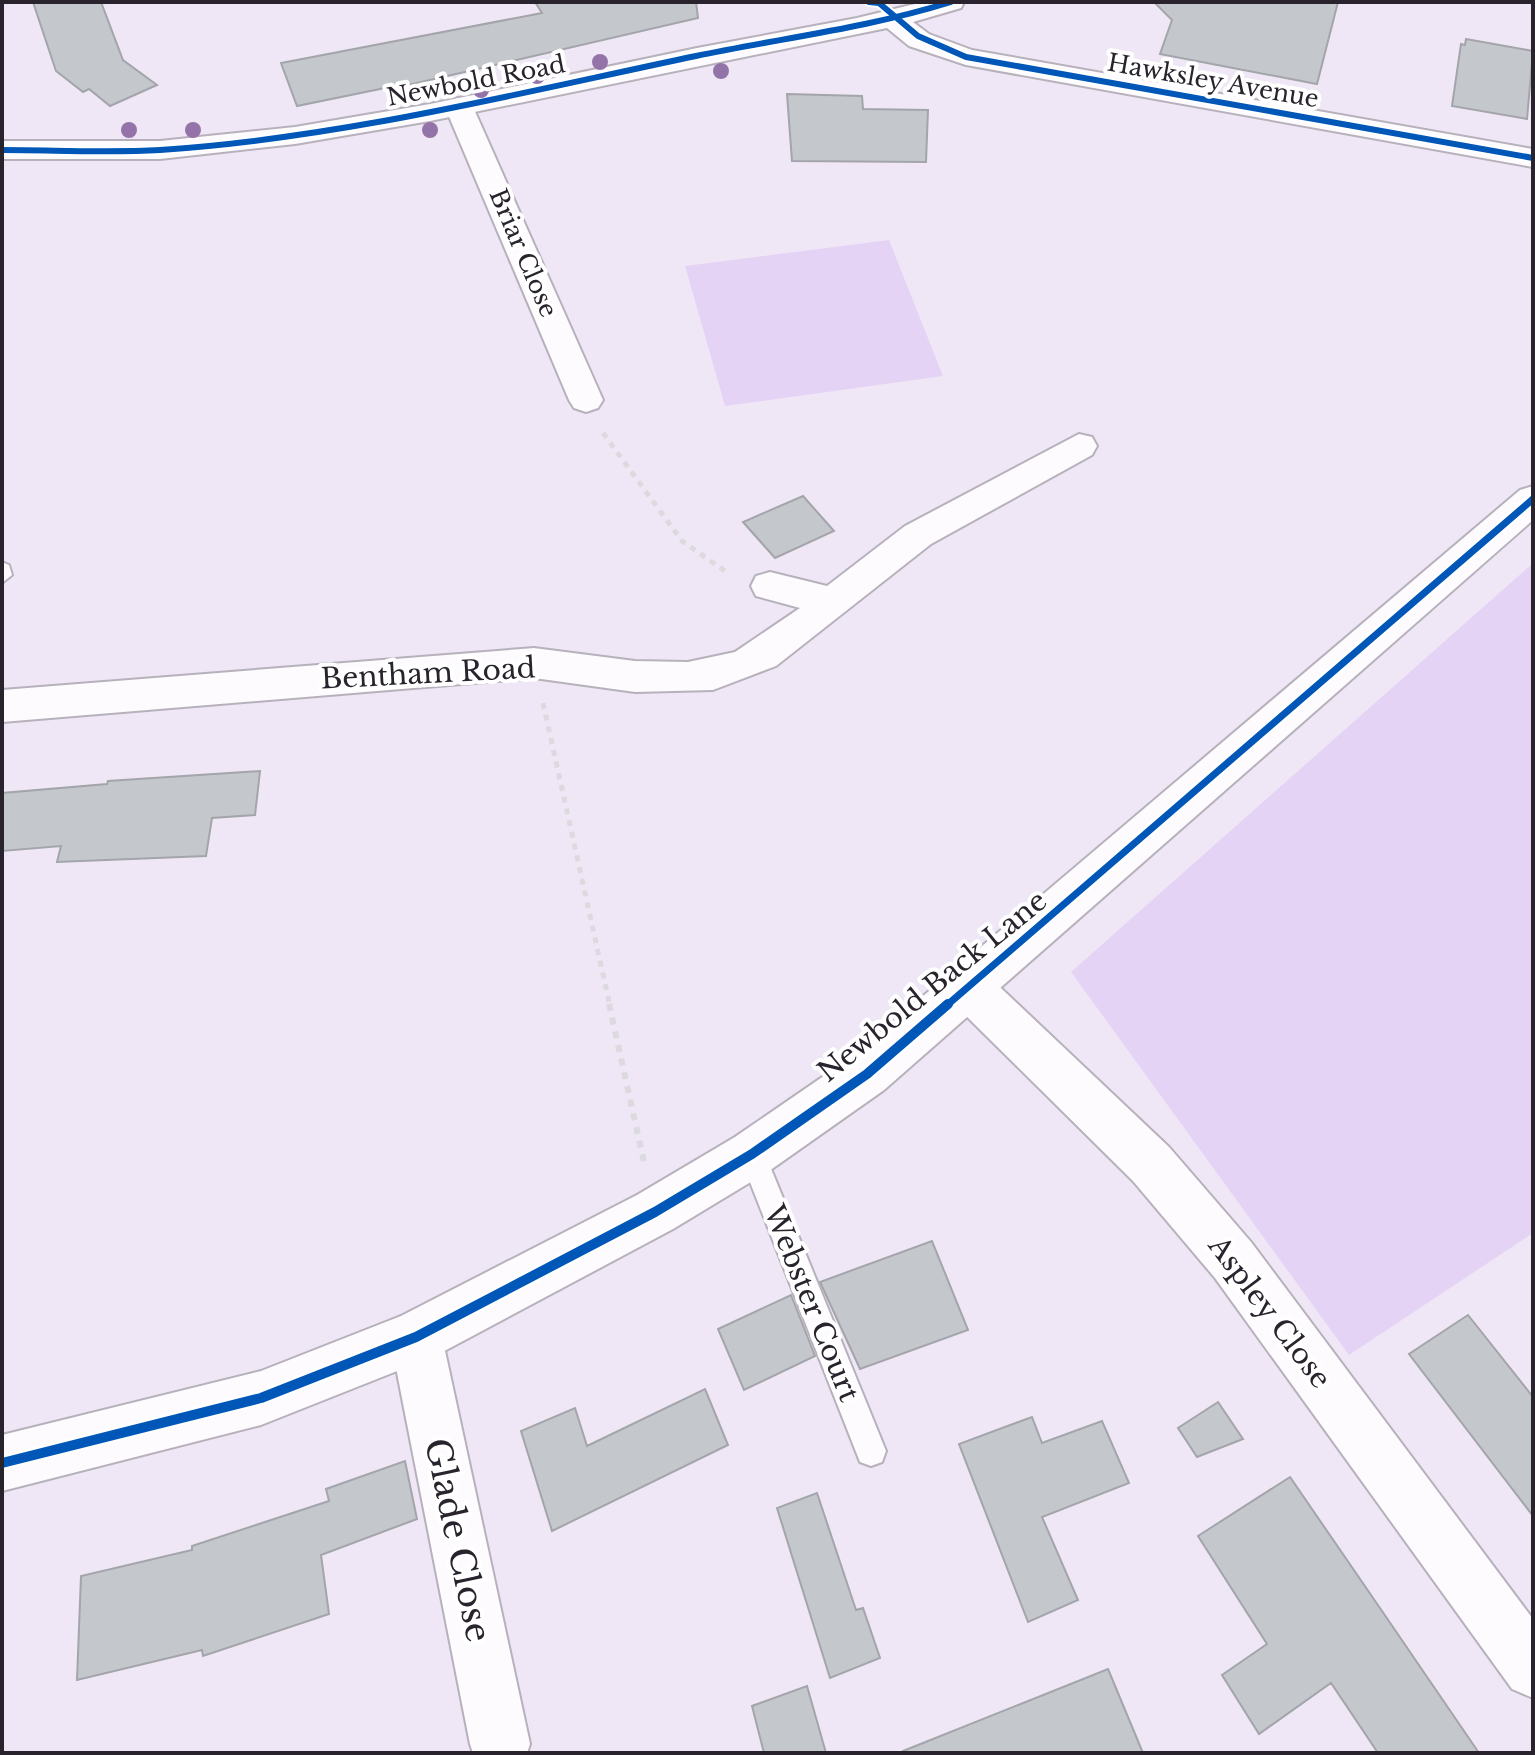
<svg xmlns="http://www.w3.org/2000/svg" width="1535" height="1755" viewBox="0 0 1535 1755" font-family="'Libre Baskerville',serif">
  <rect width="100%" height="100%" fill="#efe7f6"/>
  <path fill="#e5d3f5" d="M 889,240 L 943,376 L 725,406 L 685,266 Z
    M 1533,563 L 1533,1233 L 1349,1355 L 1071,972 Z"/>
  <path fill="#c4c7cb" stroke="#a3a5aa" stroke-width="2" d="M 33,2 L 101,2 L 123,60 L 157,85 L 110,106 L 89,89 L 83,92 L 56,71 Z
    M 535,2 L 696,2 L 698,18 L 391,89 L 390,87 L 297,106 L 281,63 L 542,13 Z
    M 1154,2 L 1338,2 L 1317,84 L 1160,54 L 1172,20 Z
    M 1466,39 L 1533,51 L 1527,119 L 1452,106 L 1461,44 L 1465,45 Z
    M 787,94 L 862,96 L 863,109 L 928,110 L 926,162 L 792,161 Z
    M 803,496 L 834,531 L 775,558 L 743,522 Z
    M 260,771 L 255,815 L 212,818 L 206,856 L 57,862 L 61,846 L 2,851 L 2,793 L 107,784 L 108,781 Z
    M 932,1241 L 968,1330 L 860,1369 L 820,1282 Z
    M 791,1295 L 815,1356 L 744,1390 L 718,1329 Z
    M 1468,1315 L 1533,1397 L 1533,1516 L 1409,1354 Z
    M 705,1389 L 728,1445 L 552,1531 L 521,1431 L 575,1408 L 587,1446 Z
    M 1218,1402 L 1243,1439 L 1197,1457 L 1178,1428 Z
    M 1032,1417 L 1042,1443 L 1102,1421 L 1129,1483 L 1042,1517 L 1078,1600 L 1028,1622 L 959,1444 Z
    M 405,1461 L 417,1519 L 321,1555 L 329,1614 L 203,1656 L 202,1650 L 77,1680 L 81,1576 L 192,1550 L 192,1546 L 329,1501 L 326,1489 Z
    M 1290,1477 L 1382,1611 L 1479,1753 L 1378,1753 L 1331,1683 L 1259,1734 L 1222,1675 L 1267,1644 L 1198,1536 Z
    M 817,1493 L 856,1610 L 863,1608 L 880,1658 L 830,1678 L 777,1508 Z
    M 1108,1669 L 1143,1753 L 903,1753 L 903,1751 Z
    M 807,1686 L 826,1753 L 764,1753 L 752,1706 Z"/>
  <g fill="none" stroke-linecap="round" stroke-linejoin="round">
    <defs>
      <path id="lane" d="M 2,562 L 9,565 L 12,575 L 2,583 Z
        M 752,1141 L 762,1145 L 765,1154 L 886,1451 L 882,1462 L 871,1466 L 860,1462 L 739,1154 L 742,1145 Z"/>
      <path id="street" d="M 459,98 L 469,101 L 473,107 L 603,400 L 598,408 L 586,412 L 574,408 L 569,400 L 445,107 L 449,101 Z
        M 1079,434 L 1092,437 L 1097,446 L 1092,455 L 931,544 L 776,666 L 713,690 L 635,692 L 534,678 L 2,722 L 2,690 L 534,648 L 635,661 L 688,662 L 735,652 L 800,608 L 756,596 L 751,586 L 756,576 L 770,572 L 827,586 L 905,526 Z
        M 969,967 L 985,973 L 1169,1147 L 1251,1242 L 1533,1619 L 1533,1698 L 1512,1689 L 1215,1278 L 1133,1181 L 953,1003 L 946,988 L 953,973 Z
        M 416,1311 L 435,1318 L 442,1337 L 530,1744 L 527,1753 L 473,1753 L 470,1744 L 390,1337 L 397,1318 Z"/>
      <path id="secondary" d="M 923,2 L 964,2 L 961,8 L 913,22 L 929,34 L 972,50 L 1533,149 L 1533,167 L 966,65 L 909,46 L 887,28 L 430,121 L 295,144 L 160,159 L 2,159 L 2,141 L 160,141 L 295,127 L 430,104 L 697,48 L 857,18 Z
        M 1533,486 L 1533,520 L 884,1090 L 769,1171 L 673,1229 L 435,1356 L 261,1425 L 2,1491 L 2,1435 L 261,1371 L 401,1316 L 637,1195 L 735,1137 L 850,1058 L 1520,490 Z"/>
    </defs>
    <use href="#lane" stroke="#b7b1bc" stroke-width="4"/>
    <use href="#street" stroke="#b7b1bc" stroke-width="4"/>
    <use href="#secondary" stroke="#b7b1bc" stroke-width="4"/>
    <path stroke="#dcdade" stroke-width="5" stroke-dasharray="6 6" stroke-linecap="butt" d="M 603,433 L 682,541 L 728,573
      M 543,703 L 610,1006"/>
    <path stroke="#dcdade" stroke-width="6" stroke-dasharray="7 7" stroke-linecap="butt" d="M 609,1004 L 644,1162"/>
    <use href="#lane" fill="#fdfbfe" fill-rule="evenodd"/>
    <use href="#street" fill="#fdfbfe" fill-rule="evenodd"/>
    <use href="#secondary" fill="#fdfbfe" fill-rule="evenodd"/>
    <defs>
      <path id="cycleway-far2" d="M 869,2 L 879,3 L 918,36 L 966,57 L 1533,158
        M 2,150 C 54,150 107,153 160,150 C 341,138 519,93 696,56 C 782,38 868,28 951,2"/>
      <path id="cycleway-far1" d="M 946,1006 L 1533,499"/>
      <path id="cycleway" d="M 2,1463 L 261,1398 L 416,1337 L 655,1212 L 752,1154 L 867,1074 L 948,1004"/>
    </defs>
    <use href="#cycleway-far2" stroke="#fff" stroke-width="10"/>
    <use href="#cycleway-far1" stroke="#fff" stroke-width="12"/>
    <use href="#cycleway" stroke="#fff" stroke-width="15"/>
    <use href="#cycleway-far2" stroke="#0057b8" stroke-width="6"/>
    <use href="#cycleway-far1" stroke="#0057b8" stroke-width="7"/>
    <use href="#cycleway" stroke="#0057b8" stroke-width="10"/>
  </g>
  <g fill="#9474a8">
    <circle cx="600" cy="62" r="8"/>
    <circle cx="721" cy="71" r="8"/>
    <circle cx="537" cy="76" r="8"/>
    <circle cx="481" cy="90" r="8"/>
    <circle cx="129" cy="130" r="8"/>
    <circle cx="193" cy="130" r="8"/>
    <circle cx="430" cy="130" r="8"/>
  </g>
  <g text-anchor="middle" stroke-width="8" stroke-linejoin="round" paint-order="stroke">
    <g font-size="24" fill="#28232d" stroke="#fff">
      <text transform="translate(476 81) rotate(-11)" y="8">Newbold Road</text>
      <text transform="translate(1213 81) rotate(10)" y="8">Hawksley Avenue</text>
      <text transform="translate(523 253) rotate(67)" y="8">Briar Close</text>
    </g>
    <g font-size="28" fill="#28232d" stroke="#fff">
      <text transform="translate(428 673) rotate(-3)" y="10">Bentham Road</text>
      <text transform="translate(932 986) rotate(-39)" y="10">Newbold Back Lane</text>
      <text transform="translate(812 1303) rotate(68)" y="10">Webster Court</text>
      <text transform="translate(1270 1312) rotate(53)" y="10">Aspley Close</text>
    </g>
    <g font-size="34" fill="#28232d" stroke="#fff">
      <text transform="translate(458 1540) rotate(78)" y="12">Glade Close</text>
    </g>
  </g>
  <rect width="1535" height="1755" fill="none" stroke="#28232d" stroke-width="8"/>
</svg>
